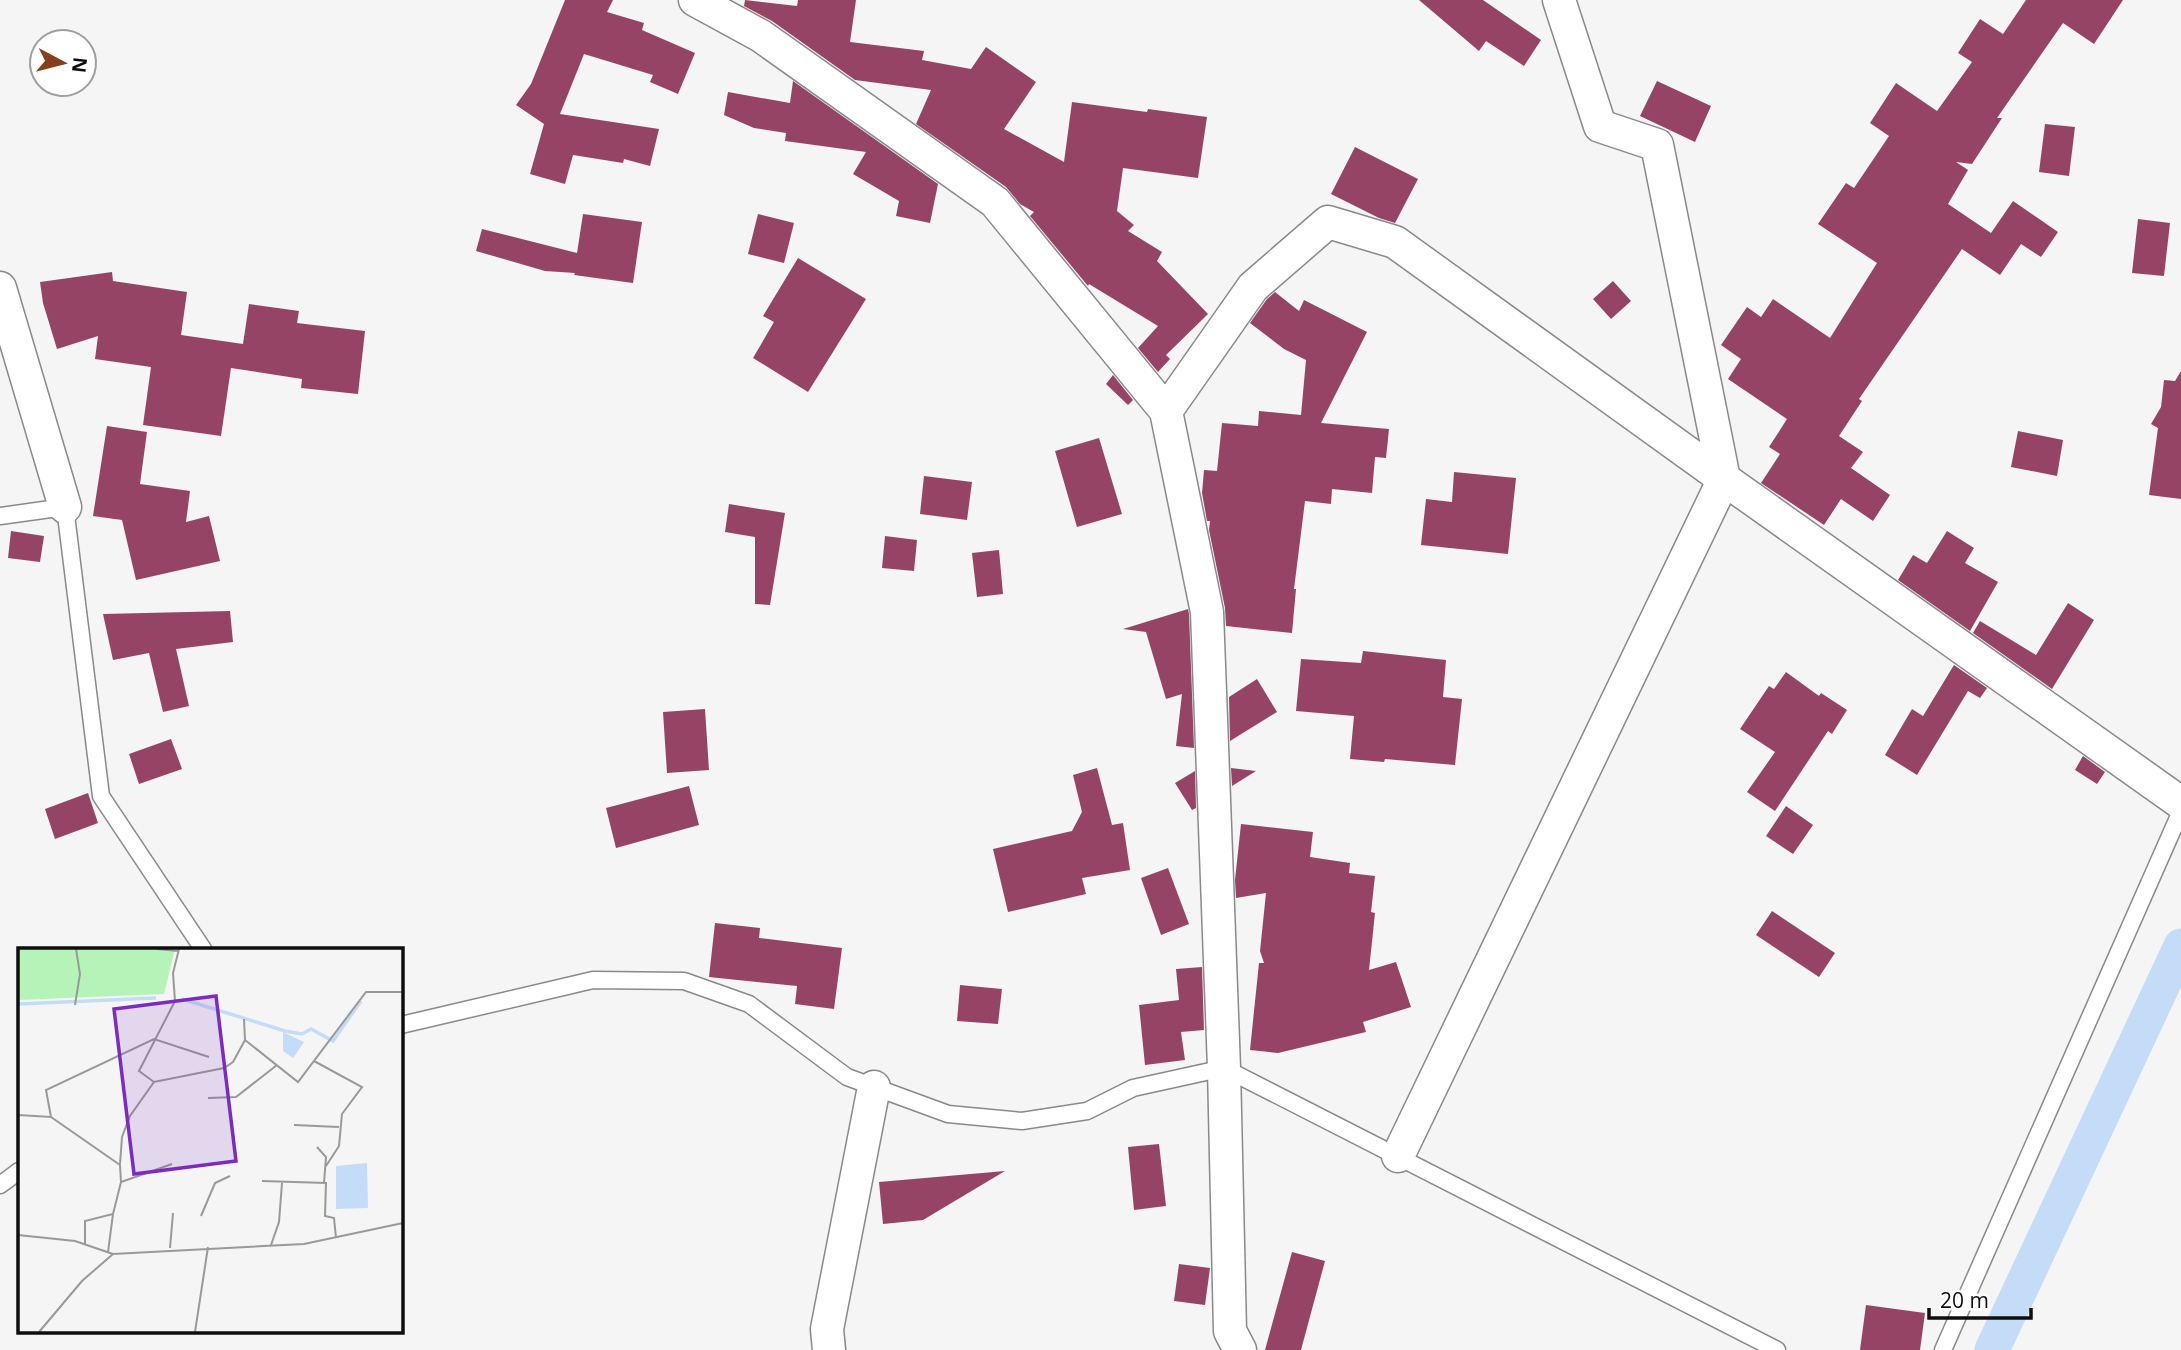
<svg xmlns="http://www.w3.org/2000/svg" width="2181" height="1350" viewBox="0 0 2181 1350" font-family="'Open Sans',sans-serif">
  <rect width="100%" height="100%" fill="#f5f5f6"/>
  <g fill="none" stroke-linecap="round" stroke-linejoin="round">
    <path stroke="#c4dcf8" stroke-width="35" d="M 1992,1350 L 2181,946"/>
  </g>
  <path fill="#964465" d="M 565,0 L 613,0 L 607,12 L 644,23 L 642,30 L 695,53 L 678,94 L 650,82 L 653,75 L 584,54 L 560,114 L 659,129 L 650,166 L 624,159 L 623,163 L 573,155 L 565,184 L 530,174 L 544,124 L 516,105 L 531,84 Z
    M 745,0 L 797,6 L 798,0 L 856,0 L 850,42 L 924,51 L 922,60 L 971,69 L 986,47 L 1036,82 L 1004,129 L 1064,162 L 1072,102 L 1147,112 L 1148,109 L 1207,117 L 1198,178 L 1123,168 L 1117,211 L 1134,225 L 1128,231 L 1162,252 L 1157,261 L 1208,314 L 1166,355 L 1170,359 L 1158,372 L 1138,348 L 1158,326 L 1089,284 L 1088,286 L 1030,216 L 1034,212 L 1020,204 L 1006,187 L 916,124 L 931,90 L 855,80 L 772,21 L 744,6 Z
    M 1419,0 L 1483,0 L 1541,40 L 1524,66 L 1486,41 L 1479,51 Z
    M 2026,0 L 2123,0 L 2094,44 L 2063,23 L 1997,118 L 2002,118 L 1972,164 L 1956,162 L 1968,170 L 1948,204 L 1991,233 L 2013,201 L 2058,232 L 2041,257 L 2021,244 L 2000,275 L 1962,249 L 1859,399 L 1862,401 L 1839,436 L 1863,452 L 1851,468 L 1890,495 L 1873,521 L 1841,499 L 1824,525 L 1761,483 L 1780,454 L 1769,447 L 1787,419 L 1728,379 L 1741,359 L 1721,345 L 1747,307 L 1761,317 L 1773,299 L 1830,338 L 1877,263 L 1818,224 L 1846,183 L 1854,188 L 1889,136 L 1870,123 L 1896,83 L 1937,111 L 1972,62 L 1958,53 L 1980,19 L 2003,34 Z
    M 793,81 L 938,184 L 930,223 L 896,216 L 899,201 L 853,174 L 866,152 L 785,141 L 786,133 L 754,128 L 724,115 L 728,92 L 790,103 Z
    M 1657,81 L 1711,106 L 1695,142 L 1640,116 Z
    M 2045,124 L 2075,127 L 2069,176 L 2039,172 Z
    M 1355,147 L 1418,179 L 1395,223 L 1379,218 L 1331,194 Z
    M 583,214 L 642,222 L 633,283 L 574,275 L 575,273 L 545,271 L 476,251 L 482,229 L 577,253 Z
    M 758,214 L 794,223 L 784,263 L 748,254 Z
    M 2138,219 L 2170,223 L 2164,276 L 2132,273 Z
    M 798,258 L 866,299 L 808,392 L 753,358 L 774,322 L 763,316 Z
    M 112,272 L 113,281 L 187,292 L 181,335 L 243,344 L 249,304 L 299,311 L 297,323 L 365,331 L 358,394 L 301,388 L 302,379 L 231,368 L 221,436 L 143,425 L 151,367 L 95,359 L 98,336 L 57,349 L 43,303 L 40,282 Z
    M 1613,281 L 1631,301 L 1611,319 L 1593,299 Z
    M 1275,292 L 1299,311 L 1304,300 L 1367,332 L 1321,423 L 1389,429 L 1386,458 L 1375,457 L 1372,493 L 1332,489 L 1331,504 L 1305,501 L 1294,589 L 1296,589 L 1292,633 L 1226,626 L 1225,608 L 1209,530 L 1210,521 L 1207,521 L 1202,493 L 1204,470 L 1217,471 L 1222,423 L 1258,426 L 1259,411 L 1301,415 L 1306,360 L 1284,349 L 1250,323 L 1267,299 Z
    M 2181,371 L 2181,499 L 2149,495 L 2158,428 L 2151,424 L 2161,407 L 2164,380 L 2175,381 Z
    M 1113,375 L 1133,400 L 1128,405 L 1106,384 Z
    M 107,426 L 147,432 L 140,484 L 190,491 L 186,522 L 209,516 L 220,561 L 136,580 L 122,520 L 93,516 Z
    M 2018,431 L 2063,440 L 2057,476 L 2011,467 Z
    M 1099,438 L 1122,514 L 1077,527 L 1055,451 Z
    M 1454,472 L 1516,478 L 1508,554 L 1421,545 L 1426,499 L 1452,502 Z
    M 924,476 L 972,482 L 967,520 L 920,514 Z
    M 729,504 L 785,513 L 770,605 L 755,604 L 755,537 L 725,532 Z
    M 11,531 L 44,536 L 40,562 L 8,558 Z
    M 1947,531 L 1974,548 L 1965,563 L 1998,582 L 1970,631 L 1898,580 L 1913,555 L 1927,563 Z
    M 885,536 L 917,540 L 914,571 L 882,568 Z
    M 999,550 L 1003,594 L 977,597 L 972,553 Z
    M 2068,603 L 2094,620 L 2052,689 L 1973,633 L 1980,621 L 2036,655 Z
    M 1188,609 L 1189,614 L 1194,748 L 1176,746 L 1182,694 L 1166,699 L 1146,632 L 1123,629 Z
    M 230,611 L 233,642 L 176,649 L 189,706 L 163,712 L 149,653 L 113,660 L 103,614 Z
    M 1363,651 L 1446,660 L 1443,697 L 1462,699 L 1455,765 L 1385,759 L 1384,762 L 1350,759 L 1354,716 L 1296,711 L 1301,659 L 1361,663 Z
    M 1954,665 L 1987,688 L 1980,698 L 1968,691 L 1917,775 L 1885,755 L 1912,709 L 1923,716 Z
    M 1786,672 L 1819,696 L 1821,693 L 1847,710 L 1832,734 L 1828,731 L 1775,811 L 1747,792 L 1775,752 L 1740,729 L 1769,686 L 1774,689 Z
    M 1257,679 L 1277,712 L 1230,741 L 1229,697 Z
    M 705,709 L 709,770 L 667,773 L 663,712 Z
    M 171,739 L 182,769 L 139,784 L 129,754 Z
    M 2083,756 L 2105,772 L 2097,784 L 2075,770 Z
    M 1097,768 L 1112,825 L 1123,823 L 1130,870 L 1082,878 L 1086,894 L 1008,912 L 993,849 L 1072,831 L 1082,812 L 1073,775 Z
    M 1231,768 L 1256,771 L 1232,786 Z
    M 1195,771 L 1196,808 L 1192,810 L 1175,783 Z
    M 689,786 L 699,825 L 616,848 L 606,808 Z
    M 88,793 L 98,823 L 55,839 L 45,809 Z
    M 1786,806 L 1813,825 L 1793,854 L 1766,836 Z
    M 1241,824 L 1313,832 L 1310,857 L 1350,863 L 1349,873 L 1375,876 L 1371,912 L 1375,913 L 1369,970 L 1396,962 L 1411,1007 L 1363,1022 L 1366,1032 L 1278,1053 L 1250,1050 L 1259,963 L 1264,963 L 1260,951 L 1266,893 L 1236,898 L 1235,880 Z
    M 1168,868 L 1189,924 L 1161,935 L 1141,878 Z
    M 1772,911 L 1835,953 L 1819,977 L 1756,935 Z
    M 715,923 L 760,928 L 759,938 L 842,948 L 834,1009 L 795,1004 L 797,986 L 709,977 Z
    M 1202,967 L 1204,1030 L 1181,1032 L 1185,1060 L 1145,1065 L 1139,1005 L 1179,1000 L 1176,969 Z
    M 960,985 L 1002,989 L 998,1024 L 957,1021 Z
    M 1159,1144 L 1166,1206 L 1134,1210 L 1128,1147 Z
    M 1005,1171 L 923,1220 L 883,1224 L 879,1182 Z
    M 1292,1252 L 1325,1261 L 1301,1350 L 1265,1350 Z
    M 1179,1264 L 1210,1268 L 1205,1305 L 1174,1301 Z
    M 1866,1305 L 1925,1313 L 1920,1350 L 1860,1350 Z"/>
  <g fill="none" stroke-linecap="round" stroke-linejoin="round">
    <defs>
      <path id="lane" d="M 0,516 L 65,507 L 101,796 L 203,949
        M 401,1025 L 593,980 L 684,981 L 749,1004 L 847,1077 L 948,1114 L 1022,1121 L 1087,1111 L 1133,1088 L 1224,1068 L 1777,1350
        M 0,1185 L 19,1171
        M 1943,1350 L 2181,811"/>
      <path id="street" d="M 695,0 L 761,36 L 995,202 L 1166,411
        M 0,288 L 65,507
        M 1398,1156 L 1724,479 L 1657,145 L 1600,126 L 1559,0
        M 829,1350 L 827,1329 L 874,1087
        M 1240,1350 L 1230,1331 L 1224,1068 L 1207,612 L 1166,411 L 1253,287 L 1328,222 L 1395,242 L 1724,479 L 2181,803"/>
    </defs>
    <use href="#lane" stroke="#89898b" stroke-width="19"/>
    <use href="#street" stroke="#89898b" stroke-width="35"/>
    <use href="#lane" stroke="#fff" stroke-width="16"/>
    <use href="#street" stroke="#fff" stroke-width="32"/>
  </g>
  <g transform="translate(18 948)">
    <rect width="385" height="385" fill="#f5f5f6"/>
    <path d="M 0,1 L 157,1 L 146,46 L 0,52 Z" fill="#b6f3b9"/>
    <path d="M 265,84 L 286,94 L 275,110 L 265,103 ZM 349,215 L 350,260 L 318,261 L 318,218 Z" fill="#c4dcf8"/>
    <path fill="none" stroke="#c4dcf8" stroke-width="3.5" d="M 164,51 L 267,83 L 284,86 L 293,81 L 315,93 L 343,53M 0,56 L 138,50"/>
    <path fill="none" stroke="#99999a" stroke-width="2" d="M 139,1 L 160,3M 161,1 L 155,25 L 157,53 L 121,123 L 136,134 L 206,120 L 215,114 L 227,92 L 226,71M 57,57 L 62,26 L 58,1M 227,92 L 280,134 L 348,44 L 385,44M 296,113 L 344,139 L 324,166 L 321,198 L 308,218M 190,150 L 218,149 L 259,117M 0,167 L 33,169 L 28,142 L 136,91 L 191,109M 33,169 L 102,217 L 103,234M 276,177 L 321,179M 299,199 L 308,209 L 306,235M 102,216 L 104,189 L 112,168 L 136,134M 244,233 L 308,235 L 307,268 L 316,270 L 318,290M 183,268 L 197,235 L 212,228M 0,287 L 57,293 L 95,306M 67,296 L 67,273 L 95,266 L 103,234 L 154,216M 253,297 L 261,274 L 264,235M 152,300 L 155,265M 90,304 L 95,266M 21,384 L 64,333 L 95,306 L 286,296 L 385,275M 177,384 L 190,299"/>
    <path fill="#7b2cbf" fill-opacity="0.15" stroke="#7b2cbf" stroke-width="3.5" d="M 198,48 L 218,213 L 116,226 L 96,61 Z"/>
    <rect width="385" height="385" fill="none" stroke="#0e0e0f" stroke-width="3.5"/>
  </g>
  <g transform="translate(63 63) rotate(97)"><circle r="33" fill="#ffffff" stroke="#9f9f9f" stroke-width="2"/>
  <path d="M0-5L12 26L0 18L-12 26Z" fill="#863f1d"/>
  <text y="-10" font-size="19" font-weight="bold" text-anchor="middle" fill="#0e0e0f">N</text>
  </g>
  <path d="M1929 1308v10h102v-10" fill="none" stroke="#0e0e0f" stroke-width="3.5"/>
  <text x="1940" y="1308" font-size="21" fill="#0e0e0f" stroke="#ffffff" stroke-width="5" paint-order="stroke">20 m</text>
</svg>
